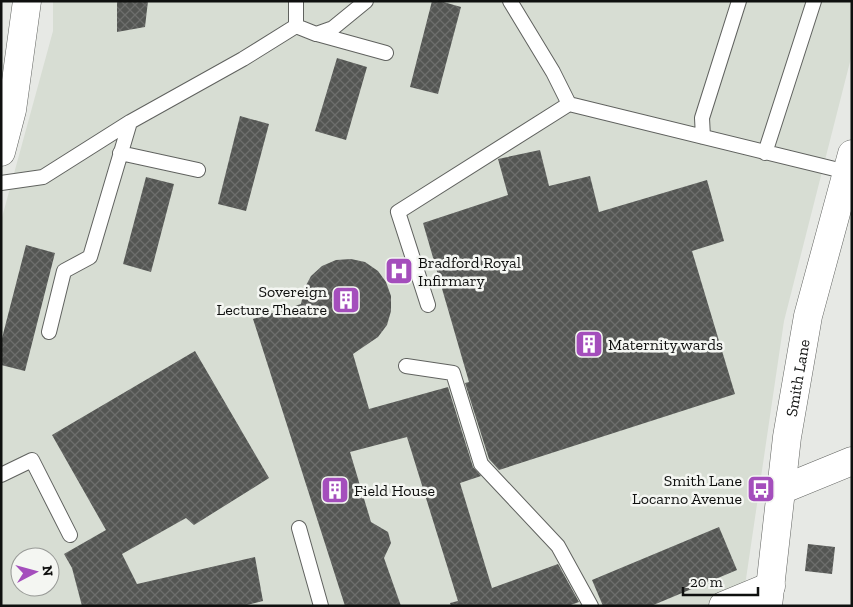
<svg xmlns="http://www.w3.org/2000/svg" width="853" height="607" viewBox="0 0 853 607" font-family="'Zilla Slab',serif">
  <defs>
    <pattern id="building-cross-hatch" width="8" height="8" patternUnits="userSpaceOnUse" patternTransform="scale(1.25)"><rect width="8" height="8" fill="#545653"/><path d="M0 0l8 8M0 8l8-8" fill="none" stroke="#6d6e6c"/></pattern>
  </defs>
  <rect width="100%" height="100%" fill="#e7e9e5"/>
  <path fill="#d7ddd3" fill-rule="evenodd" d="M 53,1 L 852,1 L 852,54 L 784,321 L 742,606 L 1,606 L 1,221 L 53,31 ZM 20,557 L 50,557 L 50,587 L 20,587 Z"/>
  <path fill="url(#building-cross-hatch)" d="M 117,1 L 148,1 L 145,27 L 117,32 Z
    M 432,1 L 440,1 L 461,7 L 438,94 L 410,87 Z
    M 337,58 L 367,67 L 346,140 L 315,131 Z
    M 240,116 L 269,124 L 246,211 L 218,204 Z
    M 540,150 L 549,186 L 590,176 L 599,212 L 707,180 L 724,241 L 692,251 L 735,394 L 499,470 L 489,459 L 465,383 L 469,382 L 423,223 L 508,195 L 498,159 Z
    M 146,177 L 174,184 L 151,272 L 123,264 Z
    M 26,245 L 55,253 L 25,371 L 1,365 L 1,342 Z
    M 351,259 L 365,262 L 378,271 L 386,282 L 391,296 L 391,311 L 387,325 L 378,337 L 353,354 L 369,409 L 448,387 L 473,467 L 481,476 L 460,483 L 492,588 L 558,564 L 579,602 L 568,606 L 451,606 L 450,603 L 458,601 L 407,437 L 350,452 L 371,522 L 388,532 L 391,543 L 384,558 L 401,606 L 345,606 L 253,319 L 301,304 L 304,289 L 311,276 L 322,266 L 336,260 Z
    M 195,351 L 269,478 L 194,525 L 186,518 L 122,554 L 137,584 L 255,557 L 263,601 L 243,606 L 82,606 L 72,568 L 64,554 L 106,530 L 52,435 Z
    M 719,527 L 737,570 L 651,606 L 603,606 L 592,580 Z
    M 808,544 L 835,547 L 832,574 L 805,571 Z"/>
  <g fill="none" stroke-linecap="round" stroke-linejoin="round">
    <defs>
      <path id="lane" d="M 510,1 L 553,72 L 569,104 L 847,172
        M 296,26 L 316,34 L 333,28 L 366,1
        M 296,26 L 296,1
        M 317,34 L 386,53
        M 703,137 L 702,118 L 739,1
        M 120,153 L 198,170
        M 765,153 L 814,1
        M 1,183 L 43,177 L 130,122 L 243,59 L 296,26
        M 428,305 L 398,212 L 569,104
        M 49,332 L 64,271 L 90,257 L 130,122
        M 406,366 L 453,373 L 481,464 L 558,546 L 591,606
        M 1,475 L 32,460 L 70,535
        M 299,528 L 321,606"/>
      <g id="street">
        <path d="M 781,490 L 852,461"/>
        <path d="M 723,606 L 771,586"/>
        <path id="s1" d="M 768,606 L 787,437 L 808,316 L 852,154"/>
      </g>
      <path id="secondary" d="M 1,152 L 12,110 L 27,1"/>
    </defs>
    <use href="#lane" stroke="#60625f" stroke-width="16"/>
    <use href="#street" stroke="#60625f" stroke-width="29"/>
    <use href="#secondary" stroke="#60625f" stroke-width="29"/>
    <use href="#lane" stroke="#fff" stroke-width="14"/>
    <use href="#street" stroke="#fff" stroke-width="28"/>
    <use href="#secondary" stroke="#fff" stroke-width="28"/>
  </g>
  <defs>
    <symbol id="hospital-square" viewBox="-11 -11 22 22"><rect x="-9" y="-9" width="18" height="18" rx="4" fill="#a44ebc" stroke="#f4f6f2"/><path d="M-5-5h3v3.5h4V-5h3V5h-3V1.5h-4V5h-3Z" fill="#fff"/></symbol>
    <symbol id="building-square" viewBox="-11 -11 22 22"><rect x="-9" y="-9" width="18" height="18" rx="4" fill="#a44ebc" stroke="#f4f6f2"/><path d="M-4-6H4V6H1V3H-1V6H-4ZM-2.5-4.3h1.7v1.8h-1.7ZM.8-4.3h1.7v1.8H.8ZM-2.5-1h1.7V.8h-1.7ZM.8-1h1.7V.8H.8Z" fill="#fff"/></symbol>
    <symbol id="bus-square" viewBox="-11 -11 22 22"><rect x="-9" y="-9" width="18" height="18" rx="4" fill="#a44ebc" stroke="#f4f6f2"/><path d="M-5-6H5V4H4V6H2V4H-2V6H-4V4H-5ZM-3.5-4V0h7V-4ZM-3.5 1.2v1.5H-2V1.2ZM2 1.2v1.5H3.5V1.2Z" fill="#fff"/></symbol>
  </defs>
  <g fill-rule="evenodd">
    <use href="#hospital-square" x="383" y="255" width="32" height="32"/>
    <use href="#building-square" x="330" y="284" width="32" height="32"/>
    <use href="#building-square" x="573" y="328" width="32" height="32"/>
    <use href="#bus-square" x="745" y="473" width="32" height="32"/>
    <use href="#building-square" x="319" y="474" width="32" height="32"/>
  </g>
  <g text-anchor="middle" stroke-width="5" stroke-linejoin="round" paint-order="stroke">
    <g font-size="16" fill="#0f100f" stroke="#f4f6f2" text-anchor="start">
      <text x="418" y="268">Bradford Royal<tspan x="418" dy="18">Infirmary</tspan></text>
      <text x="327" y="297" text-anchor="end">Sovereign<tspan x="327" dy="18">Lecture Theatre</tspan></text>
      <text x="608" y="350">Maternity wards</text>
      <text x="742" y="486" text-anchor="end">Smith Lane<tspan x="742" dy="18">Locarno Avenue</tspan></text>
      <text x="354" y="496">Field House</text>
    </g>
    <g font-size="16" fill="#0f100f" stroke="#f4f6f2">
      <text dy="6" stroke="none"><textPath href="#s1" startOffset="230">Smith Lane</textPath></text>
    </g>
  </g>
  <rect width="853" height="607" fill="none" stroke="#0f100f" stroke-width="5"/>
  <g transform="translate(35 572) rotate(84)"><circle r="24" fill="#f4f6f2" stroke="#989a97"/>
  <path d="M0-4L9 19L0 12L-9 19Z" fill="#a44ebc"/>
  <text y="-8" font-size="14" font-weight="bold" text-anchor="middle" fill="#0f100f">N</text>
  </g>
  <path d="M683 587v8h75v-8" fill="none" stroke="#0f100f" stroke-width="2.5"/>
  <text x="690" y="587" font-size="15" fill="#0f100f" stroke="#f4f6f2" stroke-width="4" paint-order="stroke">20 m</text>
</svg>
